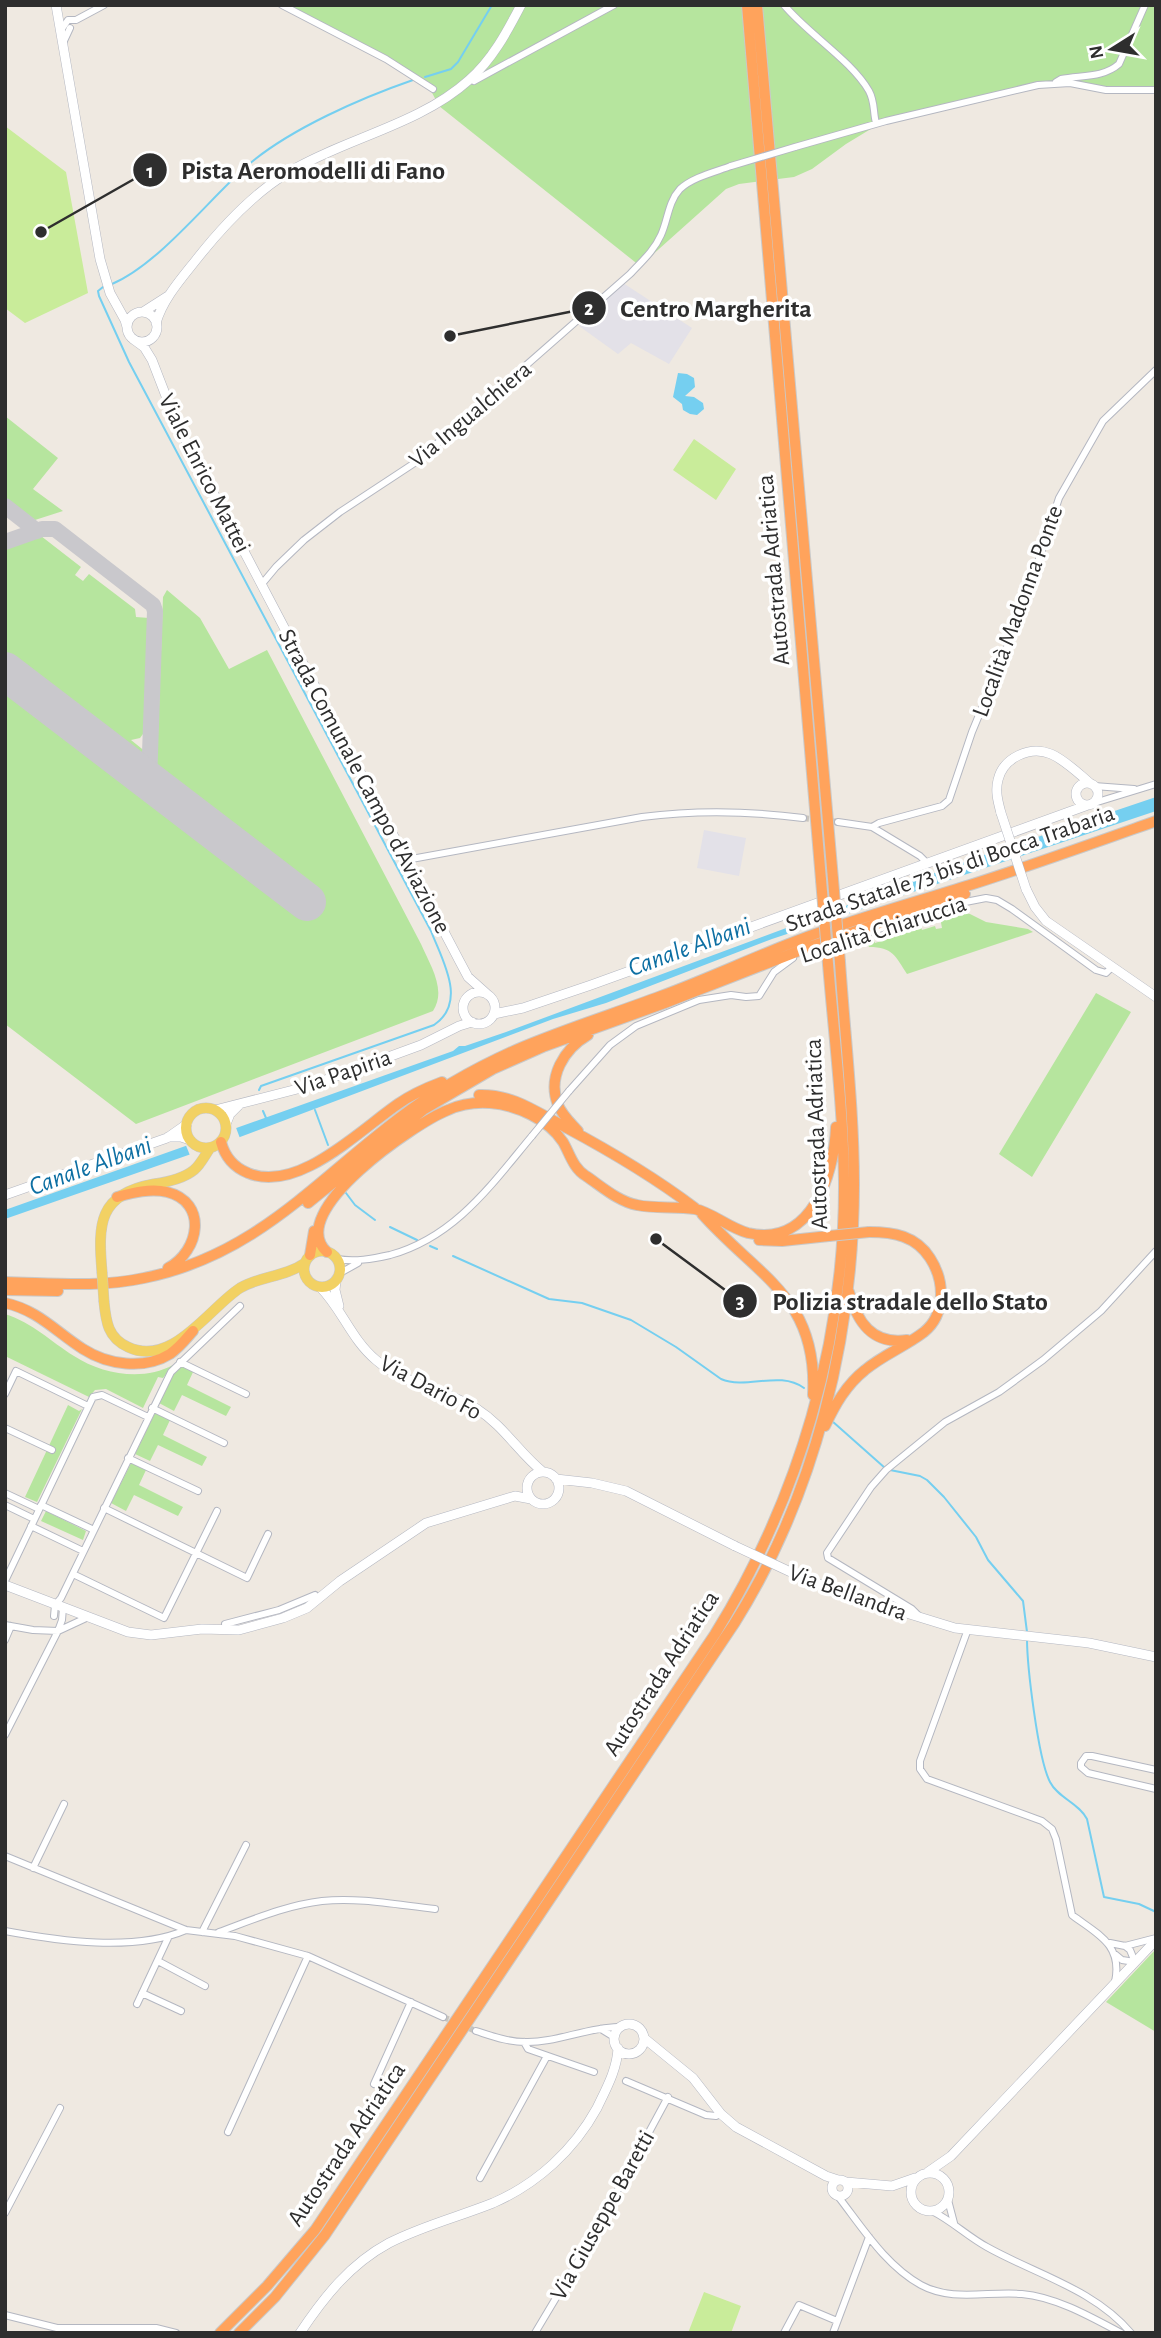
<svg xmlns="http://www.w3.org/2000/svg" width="1161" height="2338" viewBox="0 0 1161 2338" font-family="'Alegreya Sans',sans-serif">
  <rect width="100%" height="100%" fill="#efe9e1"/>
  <path fill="#e3e1e8" d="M 623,283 L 692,328 L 669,364 L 631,343 L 618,354 L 579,326 Z
    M 704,830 L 746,838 L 739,876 L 697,868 Z"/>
  <path fill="#b6e59e" d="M 281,5 L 1156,5 L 1156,92 L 1045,83 L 879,124 L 846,144 L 812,169 L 794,177 L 739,184 L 726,189 L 640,266 L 439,106 L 429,87 L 399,64 Z
    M 5,416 L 58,458 L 33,489 L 63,511 L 35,520 L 5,500 Z
    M 41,536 L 81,567 L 75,575 L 83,581 L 89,574 L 135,609 L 136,617 L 149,618 L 146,730 L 140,738 L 131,740 L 157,761 L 163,597 L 167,590 L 200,618 L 229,669 L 267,650 L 421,944 C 430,965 447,990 433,1011 L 136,1124 L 5,1024 L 5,549 Z
    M 949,909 L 970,914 L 986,922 L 1028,929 L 1033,932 L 907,974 C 895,956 893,947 869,947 L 867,941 L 873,939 L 875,943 L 903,934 L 902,928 L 920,923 L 922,930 L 935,926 L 936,929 L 942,928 L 939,912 Z
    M 1096,993 L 1131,1012 L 1032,1177 L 999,1154 Z
    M 5,1314 C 33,1323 50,1341 74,1356 C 103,1375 144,1381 173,1365 L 163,1378 L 158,1377 L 143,1408 L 106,1389 L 95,1390 L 89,1397 L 5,1356 Z
    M 182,1365 L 194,1370 L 187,1385 L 231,1407 L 226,1416 L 182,1395 L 174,1411 L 159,1403 L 174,1373 Z
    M 68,1405 L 79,1411 L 82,1409 L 37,1502 L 25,1497 Z
    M 155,1413 L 170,1420 L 163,1435 L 207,1457 L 202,1466 L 158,1445 L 150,1461 L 135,1454 Z
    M 131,1463 L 146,1470 L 139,1485 L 183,1507 L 178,1516 L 134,1495 L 126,1511 L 111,1503 Z
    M 46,1511 L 86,1531 L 83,1540 L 41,1521 Z
    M 1156,1949 L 1156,2032 L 1106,2002 Z"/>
  <path fill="#c9ec9a" d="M 5,126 L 66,172 L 88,293 L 25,323 L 5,308 Z
    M 694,439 L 736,469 L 716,500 L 673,470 Z
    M 704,2292 L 741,2306 L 731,2333 L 688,2333 Z"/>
  <path fill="#75cff0" d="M 678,373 L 687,374 L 694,378 L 695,387 L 685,396 L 694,397 L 703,403 L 704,409 L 697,415 L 690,414 L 683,410 L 682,404 L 673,397 Z
    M 1156,797 L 1156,811 L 772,939 L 606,1003 L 553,1019 L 240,1137 L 5,1219 L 5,1210 L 453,1051 L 459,1046 L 465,1046 L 506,1032 L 972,859 Z"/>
  <path fill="#efe9e1" d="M 235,1125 L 241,1141 L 191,1158 L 185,1143 Z"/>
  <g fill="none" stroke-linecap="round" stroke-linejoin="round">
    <path stroke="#75cff0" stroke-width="2" d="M 425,77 L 451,69 L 458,62 L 492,5
      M 112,284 C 159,264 208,200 248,165 C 290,129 361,98 413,80
      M 103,287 L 98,291 L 99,296 L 129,362 L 431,931 C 442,960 468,1002 434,1025 L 261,1086 L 259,1090
      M 315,1110 L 328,1145
      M 263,1111 L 266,1118
      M 346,1193 L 355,1205 L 375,1220
      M 390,1227 L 417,1240
      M 430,1246 L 437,1249
      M 453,1256 L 549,1299 L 582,1303 L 631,1320 L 676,1347 L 721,1379 C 747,1390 779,1370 804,1388
      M 832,1421 L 885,1468
      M 890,1470 L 920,1476 L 927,1480 L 944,1497 L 976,1537 L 988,1560 L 1023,1601 L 1027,1632
      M 1027,1638 C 1027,1666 1038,1759 1050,1782 C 1058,1798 1079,1803 1087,1819 L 1104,1897 L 1139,1904 L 1156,1912"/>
    <path stroke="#c9c8cc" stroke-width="16" d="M 5,506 L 37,531
      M 5,542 L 42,529 L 55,529 L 153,605 L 155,611 L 149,782"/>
    <path stroke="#c9c8cc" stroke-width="38" d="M 5,671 L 307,902"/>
    <path stroke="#c8c4bd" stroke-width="6" stroke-dasharray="6 3" stroke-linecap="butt" d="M 803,818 L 838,822
      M 443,2017 L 476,2031"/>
    <defs>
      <path id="street" d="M 282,5 L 386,59 L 433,89
        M 784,5 C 808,34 851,60 869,91 C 875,102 873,112 876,123
        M 61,30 L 68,20 L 76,20 L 104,5
        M 63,43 L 70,28
        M 474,81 L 614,5
        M 1056,82 L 1061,79 C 1081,75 1103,78 1119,64 L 1145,5
        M 795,147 L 886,121 L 1038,85 L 1070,83 L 1106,90 L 1156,90
        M 261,585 L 276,567 L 304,540 L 340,512 L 416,462 L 630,274 C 641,262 654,251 661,235 C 668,220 668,202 680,189 C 693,177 715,172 731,166
        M 1094,786 L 1134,789
        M 1094,803 L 1156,784
        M 838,822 L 872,827 L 920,856 L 928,864
        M 872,827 L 879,823 L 942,806 L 949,800 L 972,732 L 1022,611 L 1059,498 L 1103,421 L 1156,370
        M 406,860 L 642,817 C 696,810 749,811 803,818
        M 846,940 L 955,904 L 986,898 L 997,900 L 1012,909 L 1096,970 L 1106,973 L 1112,967
        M 569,1091 L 610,1045 L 636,1026 L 699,1000 L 731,995 L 746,997 L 759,996 L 774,972 L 793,958
        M 337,1259 C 355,1262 372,1259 390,1255 C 455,1237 491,1185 532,1136
        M 340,1273 L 358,1263
        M 180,1362 L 246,1394
        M 5,1394 L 16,1371 L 88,1406
        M 152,1408 L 224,1443
        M 5,1428 L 52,1450
        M 128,1458 L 198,1491
        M 5,1493 L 39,1509
        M 5,1505 L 34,1519
        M 41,1505 L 94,1530
        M 104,1508 L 247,1578 L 268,1534
        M 31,1526 L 83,1551
        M 73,1574 L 164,1618 L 217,1511
        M 5,1581 L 93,1397 L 102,1395 L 148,1417
        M 54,1616 L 55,1605 L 61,1598 L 171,1372 L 240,1306
        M 919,1616 L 912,1609 L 828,1558 L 827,1553 L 871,1487 L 886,1470 L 945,1422 L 999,1392 L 1043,1360 L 1101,1311 L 1156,1251
        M 225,1624 L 279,1610 L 315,1595
        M 5,1625 L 33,1630 L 58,1631 L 86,1618
        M 968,1629 L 920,1761 L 920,1769 L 927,1779 L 1042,1821 L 1052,1829 L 1056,1839 L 1072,1915 C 1097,1934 1123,1944 1115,1982
        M 5,1640 L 11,1626
        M 5,1735 L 58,1631 L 62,1620 L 63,1608
        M 1156,1770 L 1092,1756 L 1086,1756 L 1081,1763 L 1081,1767 L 1088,1773 L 1156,1789
        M 5,1856 L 186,1930 L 235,1936 L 308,1956 L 443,2017
        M 33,1868 L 64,1804
        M 5,1931 C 59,1941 134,1952 186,1930
        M 202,1932 L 246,1845
        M 219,1932 C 252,1920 287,1905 322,1901 C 359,1897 398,1905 435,1909
        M 1110,1943 L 1125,1946 L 1156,1938
        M 1116,1955 L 1122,1960 L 1135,1962 L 1130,1950 L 1125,1946
        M 158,1961 L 205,1986
        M 142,1993 L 181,2011
        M 137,2004 L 168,1938
        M 601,2029 L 614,2037
        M 476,2031 C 492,2036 508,2042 525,2042 C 555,2043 585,2028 618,2027
        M 524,2042 L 528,2049 L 594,2072
        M 626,2081 L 706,2115 L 716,2116 L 721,2114
        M 374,2084 L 411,2002
        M 228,2132 L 308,1956
        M 480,2178 L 547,2056
        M 837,2195 C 862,2227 885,2265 921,2285 C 952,2302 988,2291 1022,2294 C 1056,2297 1091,2317 1121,2333
        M 948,2200 L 954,2223
        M 932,2211 C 952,2221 967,2236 987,2247 C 1035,2274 1094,2289 1131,2333
        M 5,2213 L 60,2108
        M 5,2315 L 57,2328 L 156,2328 L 176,2333
        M 535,2333 L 593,2236 L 668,2097
        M 784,2333 L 799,2305 L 837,2321
        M 833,2333 L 869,2237"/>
      <path id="secondary" d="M 56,5 L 100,259 L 110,293 L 125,320 L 127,327
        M 143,312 L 168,296
        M127 327a15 15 0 1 1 30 0a15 15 0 1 1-30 0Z
        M 156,323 C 163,299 181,279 196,260 C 222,227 252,194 289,172 C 346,138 419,125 469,80 C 492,60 507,32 521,5
        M 133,339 L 144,347 L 152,360 L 176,422 L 460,962 L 468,977 L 487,994
        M1076 794a11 11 0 1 1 22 0a11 11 0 1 1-22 0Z
        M 1001,813 C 998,802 995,791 998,780 C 1003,758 1030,745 1051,754 C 1065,760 1079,774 1091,784
        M 1026,889 L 1035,907 L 1046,921 L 1156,997
        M463 1008a16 16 0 1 1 32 0a16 16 0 1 1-32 0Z
        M 494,1014 L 523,1008 L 591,985 L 1088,805
        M 215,1110 L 309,1086 L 421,1045 L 459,1026 L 472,1022
        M 226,1124 L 230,1114 L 239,1105
        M 168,1137 L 181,1137 L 190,1140
        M 5,1195 L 167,1138 L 187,1124
        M 336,1281 L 335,1290 L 339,1306
        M 320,1287 C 342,1309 351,1339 376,1360 C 405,1385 445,1389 477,1409 C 504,1426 519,1453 543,1472
        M527 1488a16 16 0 1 1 32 0a16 16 0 1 1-32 0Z
        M 556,1479 L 592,1483 L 626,1491 L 735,1546
        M 797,1575 L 841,1593 L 955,1628 L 1089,1643 L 1156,1657
        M 5,1585 L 128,1632 L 151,1635 L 202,1629 L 239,1630 L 283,1618 L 307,1608 L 340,1581 L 426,1523 L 515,1496 L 531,1499
        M614 2039a15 15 0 1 1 30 0a15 15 0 1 1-30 0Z
        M 644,2038 L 693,2078 L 721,2114 L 736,2127 L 826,2176 L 838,2180
        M 928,2172 L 951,2156 L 1156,1940
        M911 2192a19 19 0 1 1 38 0a19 19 0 1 1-38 0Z
        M832 2188a8 8 0 1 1 16 0a8 8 0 1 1-16 0Z
        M 846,2182 L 892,2186 L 915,2178
        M 300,2333 C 324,2297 350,2264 389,2243 C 422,2226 458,2217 493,2203 C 537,2184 574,2150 597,2108 C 606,2089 617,2070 618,2048"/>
      <path id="primary" d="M186 1128a20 20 0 1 1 40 0a20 20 0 1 1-40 0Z
        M304 1269a18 18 0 1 1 36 0a18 18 0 1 1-36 0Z
        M 102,1272 C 98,1224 98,1194 154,1184 C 168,1182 183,1179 194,1170 C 201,1164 205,1155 210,1148
        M 104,1302 C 106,1322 108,1338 128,1347 C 172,1368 209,1308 240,1288 C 260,1276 285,1277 305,1263"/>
      <path id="highway" d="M 747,5 L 821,880
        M 757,5 L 833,879
        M 479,1095 C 513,1094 536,1112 565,1127 C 610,1151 654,1177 695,1208
        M 578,1131 C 571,1123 562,1115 558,1105 C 547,1077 564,1049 588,1035
        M 221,1142 C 225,1157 233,1167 248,1173 C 297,1194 360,1130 398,1104 C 412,1094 426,1088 442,1082
        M 117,1197 C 132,1193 150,1188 167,1192 C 208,1202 200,1251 168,1268
        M 308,1203 L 423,1110 L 493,1069 L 545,1046 L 665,1003 L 809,947 L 965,894
        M 702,1214 C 758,1277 818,1297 813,1395
        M 759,1240 L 782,1241 L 829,1236
        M 327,1252 C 283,1212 417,1122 448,1110 C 461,1104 476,1102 490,1103 C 516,1105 548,1119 563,1142 C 570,1154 573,1168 586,1176 C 601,1186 619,1202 637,1205 C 655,1209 676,1206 695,1209 C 713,1213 729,1228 748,1233 C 811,1248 834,1176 836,1127
        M 310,1255 L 314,1231
        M 5,1282 C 52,1283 98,1288 144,1278 C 254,1256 314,1183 398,1119 C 436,1090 475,1068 518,1049 C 565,1029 613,1014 661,996 C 710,978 758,955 807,937 C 861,917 916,902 970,885 C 1033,865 1094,843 1156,821
        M 5,1290 L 58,1291
        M 849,1292 C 857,1322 872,1345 907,1340
        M 5,1303 C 38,1310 56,1332 83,1349 C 108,1365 144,1370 170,1354 C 179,1348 186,1339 193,1331
        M 825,1426 C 835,1405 846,1385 865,1370 C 883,1355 906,1346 924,1332 C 946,1314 945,1281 930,1258 C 916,1236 894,1232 869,1232
        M 220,2333 L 267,2286 L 315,2230 L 715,1634 C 799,1498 845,1342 844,1181 C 843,1108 834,1036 828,964
        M 239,2333 L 275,2297 L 325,2235 L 734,1624 C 815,1496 854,1336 854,1184 C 854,1110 845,1036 840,962"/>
    </defs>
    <use href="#street" stroke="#b4b7c1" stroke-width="8"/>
    <use href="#secondary" stroke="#b4b7c1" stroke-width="10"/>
    <use href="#primary" stroke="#c9c9c9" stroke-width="11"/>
    <use href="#highway" stroke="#c9c9c9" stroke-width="12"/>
    <use href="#street" stroke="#fff" stroke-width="6"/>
    <use href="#secondary" stroke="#fff" stroke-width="9"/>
    <use href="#primary" stroke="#f2d163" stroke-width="10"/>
    <use href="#highway" stroke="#ffa35c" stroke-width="10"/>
    <defs>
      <path id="street-bridge" d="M 731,166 L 795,147
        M 532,1136 L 569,1091"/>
      <path id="secondary-bridge" d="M 1001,813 L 1026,889
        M 735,1546 L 797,1575"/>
      <path id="primary-bridge" d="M 102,1272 L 104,1302"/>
      <path id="highway-bridge" d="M 833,879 L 840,962
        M 821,880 L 828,964
        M 829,1236 L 869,1232"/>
    </defs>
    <use href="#street-bridge" stroke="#b4b7c1" stroke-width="8" stroke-linecap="butt"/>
    <use href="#secondary-bridge" stroke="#b4b7c1" stroke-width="10" stroke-linecap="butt"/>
    <use href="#primary-bridge" stroke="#c9c9c9" stroke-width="11" stroke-linecap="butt"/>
    <use href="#highway-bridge" stroke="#c9c9c9" stroke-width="12" stroke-linecap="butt"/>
    <use href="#street-bridge" stroke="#fff" stroke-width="6"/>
    <use href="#secondary-bridge" stroke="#fff" stroke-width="9"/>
    <use href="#primary-bridge" stroke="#f2d163" stroke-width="10"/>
    <use href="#highway-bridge" stroke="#ffa35c" stroke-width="10"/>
  </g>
  <g text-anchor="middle" stroke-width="7" stroke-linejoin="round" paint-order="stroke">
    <g font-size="24" fill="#2e2e2e" stroke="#fff">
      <text transform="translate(470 414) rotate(-40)" y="8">Via Ingualchiera</text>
      <text transform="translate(205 473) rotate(63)" y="8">Viale Enrico Mattei</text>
      <text transform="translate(773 570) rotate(-95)" y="8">Autostrada Adriatica</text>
      <text transform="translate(1017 611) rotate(-70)" y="8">Località Madonna Ponte</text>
      <text transform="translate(365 781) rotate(62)" y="8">Strada Comunale Campo d'Aviazione</text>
      <text transform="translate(950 868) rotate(-19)" y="8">Strada Statale 73 bis di Bocca Trabaria</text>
      <text transform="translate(883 929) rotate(-18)" y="8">Località Chiaruccia</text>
      <text transform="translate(343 1072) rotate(-19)" y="8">Via Papiria</text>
      <text transform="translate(816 1134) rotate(-92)" y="8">Autostrada Adriatica</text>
      <text transform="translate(431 1387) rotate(28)" y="8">Via Dario Fo</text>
      <text transform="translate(848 1592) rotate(20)" y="8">Via Bellandra</text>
      <text transform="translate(661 1673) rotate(-57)" y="8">Autostrada Adriatica</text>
      <text transform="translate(346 2144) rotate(-56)" y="8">Autostrada Adriatica</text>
      <text transform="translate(602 2215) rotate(-61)" y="8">Via Giuseppe Baretti</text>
    </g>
    <g font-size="26" font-style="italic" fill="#0d6fa3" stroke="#fff">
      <text transform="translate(689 946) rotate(-20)" y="9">Canale Albani</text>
      <text transform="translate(90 1165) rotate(-20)" y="9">Canale Albani</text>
    </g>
  </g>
  <path fill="none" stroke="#2e2e2e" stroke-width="2.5" d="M41 232L150 170M450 336L589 308M656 1239L740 1301"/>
  <g fill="#2e2e2e" stroke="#fff" stroke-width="2.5">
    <circle cx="41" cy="232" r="7"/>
    <circle cx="450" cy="336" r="7"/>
    <circle cx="656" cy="1239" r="7"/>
    <circle cx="150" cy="170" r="18"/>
    <circle cx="589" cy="308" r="18"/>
    <circle cx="740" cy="1301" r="18"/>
  </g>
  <g font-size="21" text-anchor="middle" font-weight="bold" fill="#fff">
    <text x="150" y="178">1</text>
    <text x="589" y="315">2</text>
    <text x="740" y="1308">3</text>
  </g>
  <g font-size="26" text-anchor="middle" font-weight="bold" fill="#2e2e2e" stroke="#fff" stroke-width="7" stroke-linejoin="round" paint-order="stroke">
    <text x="313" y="179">Pista Aeromodelli di Fano</text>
    <text x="716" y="317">Centro Margherita</text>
    <text x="910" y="1310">Polizia stradale dello Stato</text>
  </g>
  <rect width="1161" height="2338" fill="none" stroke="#2e2e2e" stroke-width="14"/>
  <g transform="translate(1112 49) rotate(259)" stroke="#ffffff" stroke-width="5" paint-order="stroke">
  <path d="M0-5L12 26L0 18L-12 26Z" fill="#2e2e2e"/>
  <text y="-10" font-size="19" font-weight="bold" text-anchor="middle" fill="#2e2e2e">N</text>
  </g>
</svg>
